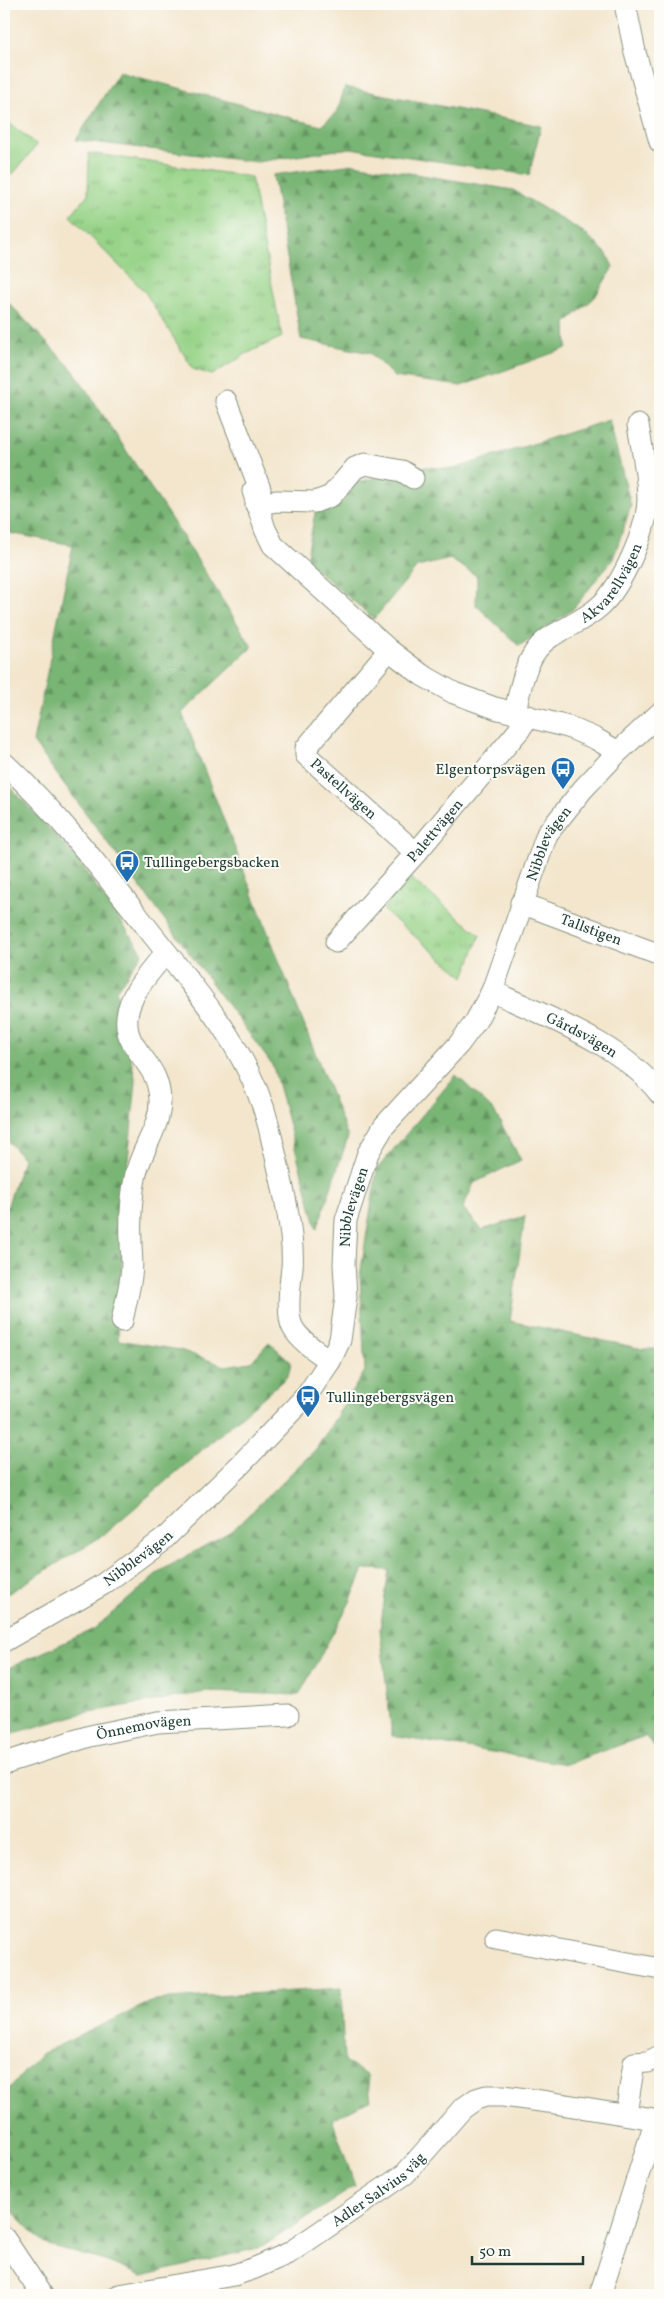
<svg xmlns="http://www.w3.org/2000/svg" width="664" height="2299" viewBox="0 0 664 2299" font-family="Vollkorn,serif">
  <defs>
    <pattern id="forest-firs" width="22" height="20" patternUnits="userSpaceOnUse" patternTransform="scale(1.25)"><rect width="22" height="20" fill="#79b574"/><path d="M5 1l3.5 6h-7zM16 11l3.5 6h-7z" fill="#639460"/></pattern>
    <pattern id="park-tufts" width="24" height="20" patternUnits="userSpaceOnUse" patternTransform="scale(1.25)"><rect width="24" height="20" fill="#97d388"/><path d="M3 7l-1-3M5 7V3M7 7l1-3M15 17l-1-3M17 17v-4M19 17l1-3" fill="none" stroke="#7bac70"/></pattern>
  </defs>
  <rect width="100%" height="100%" fill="#fdfcf7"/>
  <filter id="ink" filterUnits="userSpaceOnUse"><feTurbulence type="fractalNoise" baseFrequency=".02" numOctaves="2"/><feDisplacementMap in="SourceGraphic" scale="10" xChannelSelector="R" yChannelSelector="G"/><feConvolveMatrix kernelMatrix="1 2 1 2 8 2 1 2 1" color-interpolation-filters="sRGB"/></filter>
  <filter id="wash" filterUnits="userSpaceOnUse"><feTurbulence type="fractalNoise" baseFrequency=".0096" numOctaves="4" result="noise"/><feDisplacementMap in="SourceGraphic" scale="20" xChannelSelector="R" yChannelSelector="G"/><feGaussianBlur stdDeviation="1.12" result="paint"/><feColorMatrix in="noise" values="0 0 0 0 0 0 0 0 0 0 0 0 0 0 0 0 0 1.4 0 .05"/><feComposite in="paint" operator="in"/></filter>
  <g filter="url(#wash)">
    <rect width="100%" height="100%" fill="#f3e6cd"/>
    <path fill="#97d388" stroke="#5b885e" d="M 4,119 L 37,145 L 12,175 L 4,169 Z"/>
    <path fill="url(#forest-firs)" stroke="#4c7954" d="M 119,72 L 321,126 L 337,112 L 345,87 L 541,126 L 529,175 L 350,148 L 257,162 L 76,140 Z
      M 354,164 L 513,190 L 585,233 L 607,254 L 613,267 L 595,297 L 566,323 L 567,348 L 461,386 L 394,377 L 370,353 L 301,339 L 273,175 Z
      M 4,298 L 74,371 L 183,537 L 252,647 L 182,713 L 348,1137 L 317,1229 L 273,1066 L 33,742 L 73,545 L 4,532 Z
      M 609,420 L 631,506 L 613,559 L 573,609 L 519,646 L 476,605 L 477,576 L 450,559 L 417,567 L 374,619 L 306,561 L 315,513 L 341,503 L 355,483 L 416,466 L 453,469 Z
      M 4,780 L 76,858 L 143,953 L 116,990 L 136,1082 L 125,1189 L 118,1340 L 180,1350 L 225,1366 L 251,1362 L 269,1342 L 291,1362 L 288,1376 L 102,1536 L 4,1596 L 4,1217 L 23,1159 L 4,1136 Z
      M 456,1075 L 494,1111 L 521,1160 L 474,1183 L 463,1208 L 482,1230 L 525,1216 L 510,1321 L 643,1349 L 660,1349 L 660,1753 L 645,1736 L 567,1764 L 392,1736 L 380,1629 L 389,1570 L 364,1569 L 350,1602 L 299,1695 L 206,1692 L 84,1713 L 4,1736 L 4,1670 L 94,1629 L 162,1570 L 233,1530 L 316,1449 L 365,1371 L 360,1276 L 377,1169 Z
      M 341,1988 L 344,2061 L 367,2075 L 371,2100 L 332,2119 L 355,2186 L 262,2247 L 142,2276 L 108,2262 L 45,2244 L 4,2203 L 4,2094 L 41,2054 L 155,2000 Z"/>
    <path fill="url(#park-tufts)" stroke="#5b885e" d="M 89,153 L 251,177 L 282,337 L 246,354 L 212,375 L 193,369 L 145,292 L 70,216 L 88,194 Z
      M 409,877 L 480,935 L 464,977 L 383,910 Z"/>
  </g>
  <g filter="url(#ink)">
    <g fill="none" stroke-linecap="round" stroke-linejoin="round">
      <defs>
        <g id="minor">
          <path d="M 625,4 L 635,52 L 660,142"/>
          <path d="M 226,401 L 260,489 L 253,491 L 265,529 L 273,545 L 389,650 L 422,675 L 454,693 L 495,708 L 568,727 L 596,739 L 618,752"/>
          <path d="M 256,505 L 276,501 L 315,502 L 331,496 L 355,468 L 365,464 L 402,471 L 413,478"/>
          <path id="s1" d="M 389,650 L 306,748 L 306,755 L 416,853"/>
          <path id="s2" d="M 515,712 C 521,685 526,651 552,636 C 568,626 586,619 600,606 C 622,586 647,530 648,500 C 648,476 642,449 638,425"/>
          <path d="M 4,763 C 56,811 101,869 145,925 C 193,987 250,1049 269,1127 C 278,1167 295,1229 292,1268 C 290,1283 286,1316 293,1328 C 301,1342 318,1352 330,1361"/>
          <path id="s3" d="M 521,903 L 660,955"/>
          <path id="s4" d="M 336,942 L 416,853 L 520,729 L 528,716"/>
          <path id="s5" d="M 492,991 C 548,1018 622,1044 660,1094"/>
          <path d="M 122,1321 C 125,1306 129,1291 131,1276 C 133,1265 131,1253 131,1242 C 130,1221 131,1199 135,1178 C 140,1150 161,1128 160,1099 C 158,1071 145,1064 132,1042 C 114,1009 146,976 166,953"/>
          <path id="s6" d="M 4,1641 L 102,1585 L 164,1539 L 241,1464 L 307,1395 L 330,1361 L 340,1340 L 346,1297 L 344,1264 L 346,1220 L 368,1153 L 384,1126 L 459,1044 L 476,1021 L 492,991 L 547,834 L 583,789 L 618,752 L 660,713"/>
          <path id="s7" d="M 4,1763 L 90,1736 L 158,1722 L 288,1715"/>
          <path d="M 496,1938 L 660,1969"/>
          <path d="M 626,2114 L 634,2063 L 648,2062 L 660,2056"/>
          <path d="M 4,2238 L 42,2295"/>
          <path id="s8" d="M 119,2295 L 234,2275 L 255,2268 L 289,2253 L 405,2174 L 462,2109 L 476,2099 L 486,2096 L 503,2096 L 548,2102 L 660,2120"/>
          <path d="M 600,2295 L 656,2119"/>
        </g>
      </defs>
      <use href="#minor" stroke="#899280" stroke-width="23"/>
      <use href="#minor" stroke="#fff" stroke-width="21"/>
    </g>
  </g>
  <defs>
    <symbol id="bus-pin" viewBox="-11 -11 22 30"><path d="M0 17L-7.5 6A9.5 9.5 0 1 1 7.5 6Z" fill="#1f6fb2" stroke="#fdfcf7"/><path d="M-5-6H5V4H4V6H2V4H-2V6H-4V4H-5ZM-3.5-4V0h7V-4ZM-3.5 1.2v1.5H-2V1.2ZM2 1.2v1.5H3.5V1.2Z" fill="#fff"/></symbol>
  </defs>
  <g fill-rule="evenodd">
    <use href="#bus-pin" x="549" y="755" width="28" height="38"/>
    <use href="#bus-pin" x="113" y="848" width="28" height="38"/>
    <use href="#bus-pin" x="294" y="1383" width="28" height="38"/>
  </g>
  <g text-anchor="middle" stroke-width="4" stroke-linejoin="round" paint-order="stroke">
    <g font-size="15" fill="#1f3d34" stroke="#fdfcf7">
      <text dy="5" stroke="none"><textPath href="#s2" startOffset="169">Akvarellvägen</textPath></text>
      <text dy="5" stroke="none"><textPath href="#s1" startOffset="186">Pastellvägen</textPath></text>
      <text dy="5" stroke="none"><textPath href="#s4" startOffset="149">Palettvägen</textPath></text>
      <text dy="5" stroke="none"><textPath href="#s6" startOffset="1012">Nibblevägen</textPath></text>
      <text dy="5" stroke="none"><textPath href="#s3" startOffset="75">Tallstigen</textPath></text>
      <text dy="5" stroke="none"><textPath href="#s5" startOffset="100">Gårdsvägen</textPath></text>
      <text dy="5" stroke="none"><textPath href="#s6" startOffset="592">Nibblevägen</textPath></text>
      <text dy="5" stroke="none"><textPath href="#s6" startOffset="158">Nibblevägen</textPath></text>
      <text dy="5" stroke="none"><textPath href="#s7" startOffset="145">Önnemovägen</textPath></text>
      <text dy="5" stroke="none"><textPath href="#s8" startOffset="286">Adler Salvius väg</textPath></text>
    </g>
    <g font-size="15" fill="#1f3d34" stroke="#fdfcf7" text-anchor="start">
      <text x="546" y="774" text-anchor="end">Elgentorpsvägen</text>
      <text x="144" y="867">Tullingebergsbacken</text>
      <text x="326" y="1402">Tullingebergsvägen</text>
    </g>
  </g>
  <rect width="664" height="2299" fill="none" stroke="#fdfcf7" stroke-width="20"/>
  <path d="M472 2256v8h111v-8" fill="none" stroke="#1f3d34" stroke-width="2.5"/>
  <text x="479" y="2256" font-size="15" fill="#1f3d34" stroke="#fdfcf7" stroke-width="4" paint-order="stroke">50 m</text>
</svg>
